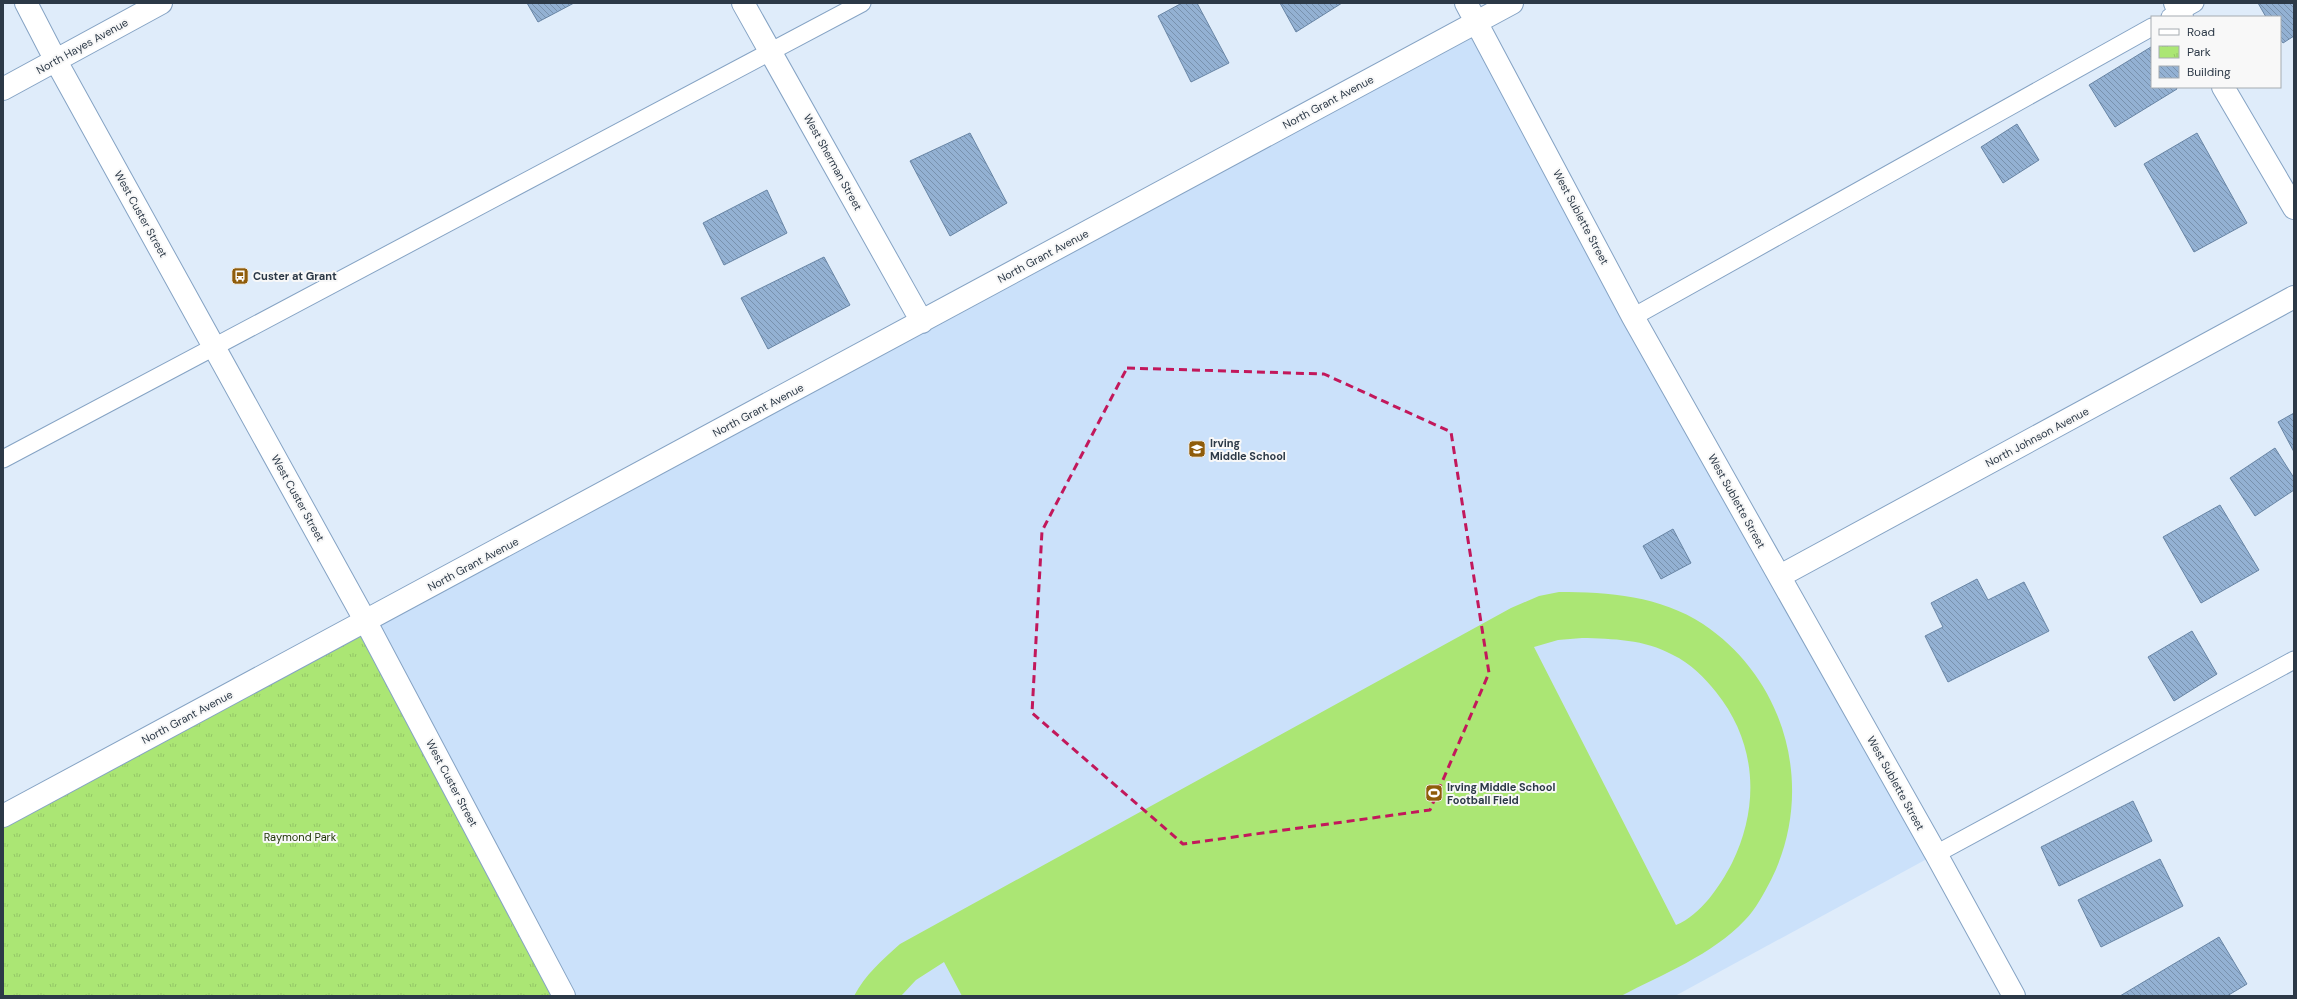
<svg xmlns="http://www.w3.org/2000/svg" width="2297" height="999" viewBox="0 0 2297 999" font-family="'DM Sans',sans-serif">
  <defs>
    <pattern id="park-tufts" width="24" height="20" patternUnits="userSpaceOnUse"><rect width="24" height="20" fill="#abe674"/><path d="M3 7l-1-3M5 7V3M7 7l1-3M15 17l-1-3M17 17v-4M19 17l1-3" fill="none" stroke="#93c666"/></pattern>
    <pattern id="building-back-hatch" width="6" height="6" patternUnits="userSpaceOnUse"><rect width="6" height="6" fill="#93b1d3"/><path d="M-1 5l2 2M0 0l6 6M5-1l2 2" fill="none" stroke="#7891ad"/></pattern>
  </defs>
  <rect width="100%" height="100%" fill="#dfecfa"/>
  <path fill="#cbe1fa" d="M 1477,22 L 1936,854 L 1675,996 L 564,996 L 367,624 Z"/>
  <path fill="url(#park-tufts)" d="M 366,622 L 564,996 L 3,996 L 3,816 Z"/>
  <path fill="#abe674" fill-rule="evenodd" d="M 1559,592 C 1609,592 1660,596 1703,624 C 1787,680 1816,790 1771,880 C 1764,893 1756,909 1745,920 C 1712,955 1663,974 1621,996 L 962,996 L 944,962 L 916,980 L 901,996 L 854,996 C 865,975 882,960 900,944 L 1511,608 L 1539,596 ZM 1582,638 C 1613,639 1644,639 1673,655 C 1690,663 1705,678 1716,692 C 1757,743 1760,806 1732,863 C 1720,886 1701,915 1676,925 L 1534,647 L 1558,640 Z"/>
  <path fill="url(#building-back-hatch)" stroke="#6885a5" d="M 527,3 L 574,3 L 538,22 Z
    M 1182,3 L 1197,3 L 1229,63 L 1191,82 L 1158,16 Z
    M 1280,3 L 1342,3 L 1296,32 Z
    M 2258,3 L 2294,3 L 2294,36 L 2283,43 L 2280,39 L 2280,17 L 2266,17 Z
    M 2151,47 L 2152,87 L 2176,87 L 2177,89 L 2115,127 L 2089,85 Z
    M 2017,124 L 2039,160 L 2003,183 L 1981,147 Z
    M 970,133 L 1007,203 L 950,236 L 910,161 Z
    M 2197,133 L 2247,223 L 2194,252 L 2144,164 Z
    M 767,190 L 787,233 L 724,265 L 703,223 Z
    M 824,257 L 850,305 L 768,349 L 741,298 Z
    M 2294,413 L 2294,452 L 2278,422 Z
    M 2275,448 L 2294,478 L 2294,490 L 2255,516 L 2230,478 Z
    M 2220,505 L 2259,570 L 2201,603 L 2163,537 Z
    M 1673,529 L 1691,563 L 1661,579 L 1643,546 Z
    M 1977,579 L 1988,600 L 2024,582 L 2049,631 L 1948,682 L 1925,636 L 1943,627 L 1931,603 Z
    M 2192,631 L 2217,674 L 2174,701 L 2148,657 Z
    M 2133,801 L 2152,841 L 2059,886 L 2041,847 Z
    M 2160,859 L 2183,906 L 2101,947 L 2078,900 Z
    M 2219,937 L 2247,984 L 2227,996 L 2120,996 Z"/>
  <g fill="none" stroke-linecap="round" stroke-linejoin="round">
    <defs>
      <path id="service" d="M 2170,17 L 2195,3
        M 1633,317 L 2152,27
        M 3,459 L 862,3
        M 1936,854 L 2294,660"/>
      <path id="minor" d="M 743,3 L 922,322
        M 1466,3 L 1633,317 L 1936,854 L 2014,996
        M 2175,3 L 2182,17
        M 2223,87 L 2294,208
        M 1780,576 L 2294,297
        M 3,816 L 1512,3"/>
      <path id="tertiary" d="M 26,3 L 56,61 L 366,622 L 564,996
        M 3,89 L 161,3"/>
    </defs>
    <use href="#service" stroke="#85a3c4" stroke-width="19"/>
    <use href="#minor" stroke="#85a3c4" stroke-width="24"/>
    <use href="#tertiary" stroke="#85a3c4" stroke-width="24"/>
    <use href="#service" stroke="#fff" stroke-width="17"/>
    <use href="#minor" stroke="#fff" stroke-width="22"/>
    <use href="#tertiary" stroke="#fff" stroke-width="22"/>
  </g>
  <path fill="none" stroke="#c2185b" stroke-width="3" stroke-dasharray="8 5" stroke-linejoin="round" d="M 1127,368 L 1324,374 L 1451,432 L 1489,673 L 1430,810 L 1183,844 L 1032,713 L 1042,531 Z"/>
  <defs>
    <symbol id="bus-square" viewBox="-11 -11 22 22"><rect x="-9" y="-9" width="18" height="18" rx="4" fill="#8f5c0a" stroke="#f8f8f8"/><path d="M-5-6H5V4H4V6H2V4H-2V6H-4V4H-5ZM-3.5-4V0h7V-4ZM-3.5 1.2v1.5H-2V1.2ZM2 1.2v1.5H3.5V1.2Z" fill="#fff"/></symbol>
    <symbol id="school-square" viewBox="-11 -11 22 22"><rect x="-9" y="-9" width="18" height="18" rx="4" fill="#8f5c0a" stroke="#f8f8f8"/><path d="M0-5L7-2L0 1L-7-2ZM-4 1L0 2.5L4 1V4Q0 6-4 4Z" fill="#fff"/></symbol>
    <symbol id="stadium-square" viewBox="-11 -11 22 22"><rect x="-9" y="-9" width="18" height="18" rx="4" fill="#8f5c0a" stroke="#f8f8f8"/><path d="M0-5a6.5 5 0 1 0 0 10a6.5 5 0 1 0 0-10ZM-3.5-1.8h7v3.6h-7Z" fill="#fff"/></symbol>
  </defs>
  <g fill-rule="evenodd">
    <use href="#bus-square" x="230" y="266" width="20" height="20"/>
    <use href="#school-square" x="1187" y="439" width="20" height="20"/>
    <use href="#stadium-square" x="1424" y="783" width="20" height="20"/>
  </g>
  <g text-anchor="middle" stroke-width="4" stroke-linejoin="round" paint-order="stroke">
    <g font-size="11" fill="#2c3947" stroke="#f8f8f8">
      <text transform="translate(82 46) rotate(-29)" y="4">North Hayes Avenue</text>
      <text transform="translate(1328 102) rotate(-28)" y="4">North Grant Avenue</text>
      <text transform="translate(833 162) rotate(61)" y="4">West Sherman Street</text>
      <text transform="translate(141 214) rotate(61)" y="4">West Custer Street</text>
      <text transform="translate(1581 217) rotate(62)" y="4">West Sublette Street</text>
      <text transform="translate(1043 256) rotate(-28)" y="4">North Grant Avenue</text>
      <text transform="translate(758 410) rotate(-28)" y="4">North Grant Avenue</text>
      <text transform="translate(2037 437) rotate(-28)" y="4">North Johnson Avenue</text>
      <text transform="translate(298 498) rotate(61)" y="4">West Custer Street</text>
      <text transform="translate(1737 501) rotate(61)" y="4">West Sublette Street</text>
      <text transform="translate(473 564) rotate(-28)" y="4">North Grant Avenue</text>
      <text transform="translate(187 717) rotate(-28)" y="4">North Grant Avenue</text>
      <text transform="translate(452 783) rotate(62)" y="4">West Custer Street</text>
      <text transform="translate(1896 783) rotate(61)" y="4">West Sublette Street</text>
    </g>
    <g font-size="11" font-weight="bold" fill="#2c3947" stroke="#f8f8f8" text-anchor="start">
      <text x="253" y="280">Custer at Grant</text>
      <text x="1210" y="447">Irving<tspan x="1210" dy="13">Middle School</tspan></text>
      <text x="1447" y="791">Irving Middle School<tspan x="1447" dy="13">Football Field</tspan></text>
    </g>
    <g font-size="11" fill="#213708" stroke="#f8f8f8">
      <text x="300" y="841">Raymond Park</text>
    </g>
  </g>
  <rect width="2297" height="999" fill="none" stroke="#2c3947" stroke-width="8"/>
  <rect x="2151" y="16" width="130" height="72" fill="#f8f8f8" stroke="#a6acb1"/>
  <rect x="2159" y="29" width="20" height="6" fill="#ffffff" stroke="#a6acb1"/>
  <text x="2187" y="36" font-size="12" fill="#2c3947">Road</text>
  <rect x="2159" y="46" width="20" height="12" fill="url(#park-tufts)" stroke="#a6acb1"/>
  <text x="2187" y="56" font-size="12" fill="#2c3947">Park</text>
  <rect x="2159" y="66" width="20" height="12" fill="url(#building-back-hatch)" stroke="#a6acb1"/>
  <text x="2187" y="76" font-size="12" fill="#2c3947">Building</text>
</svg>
